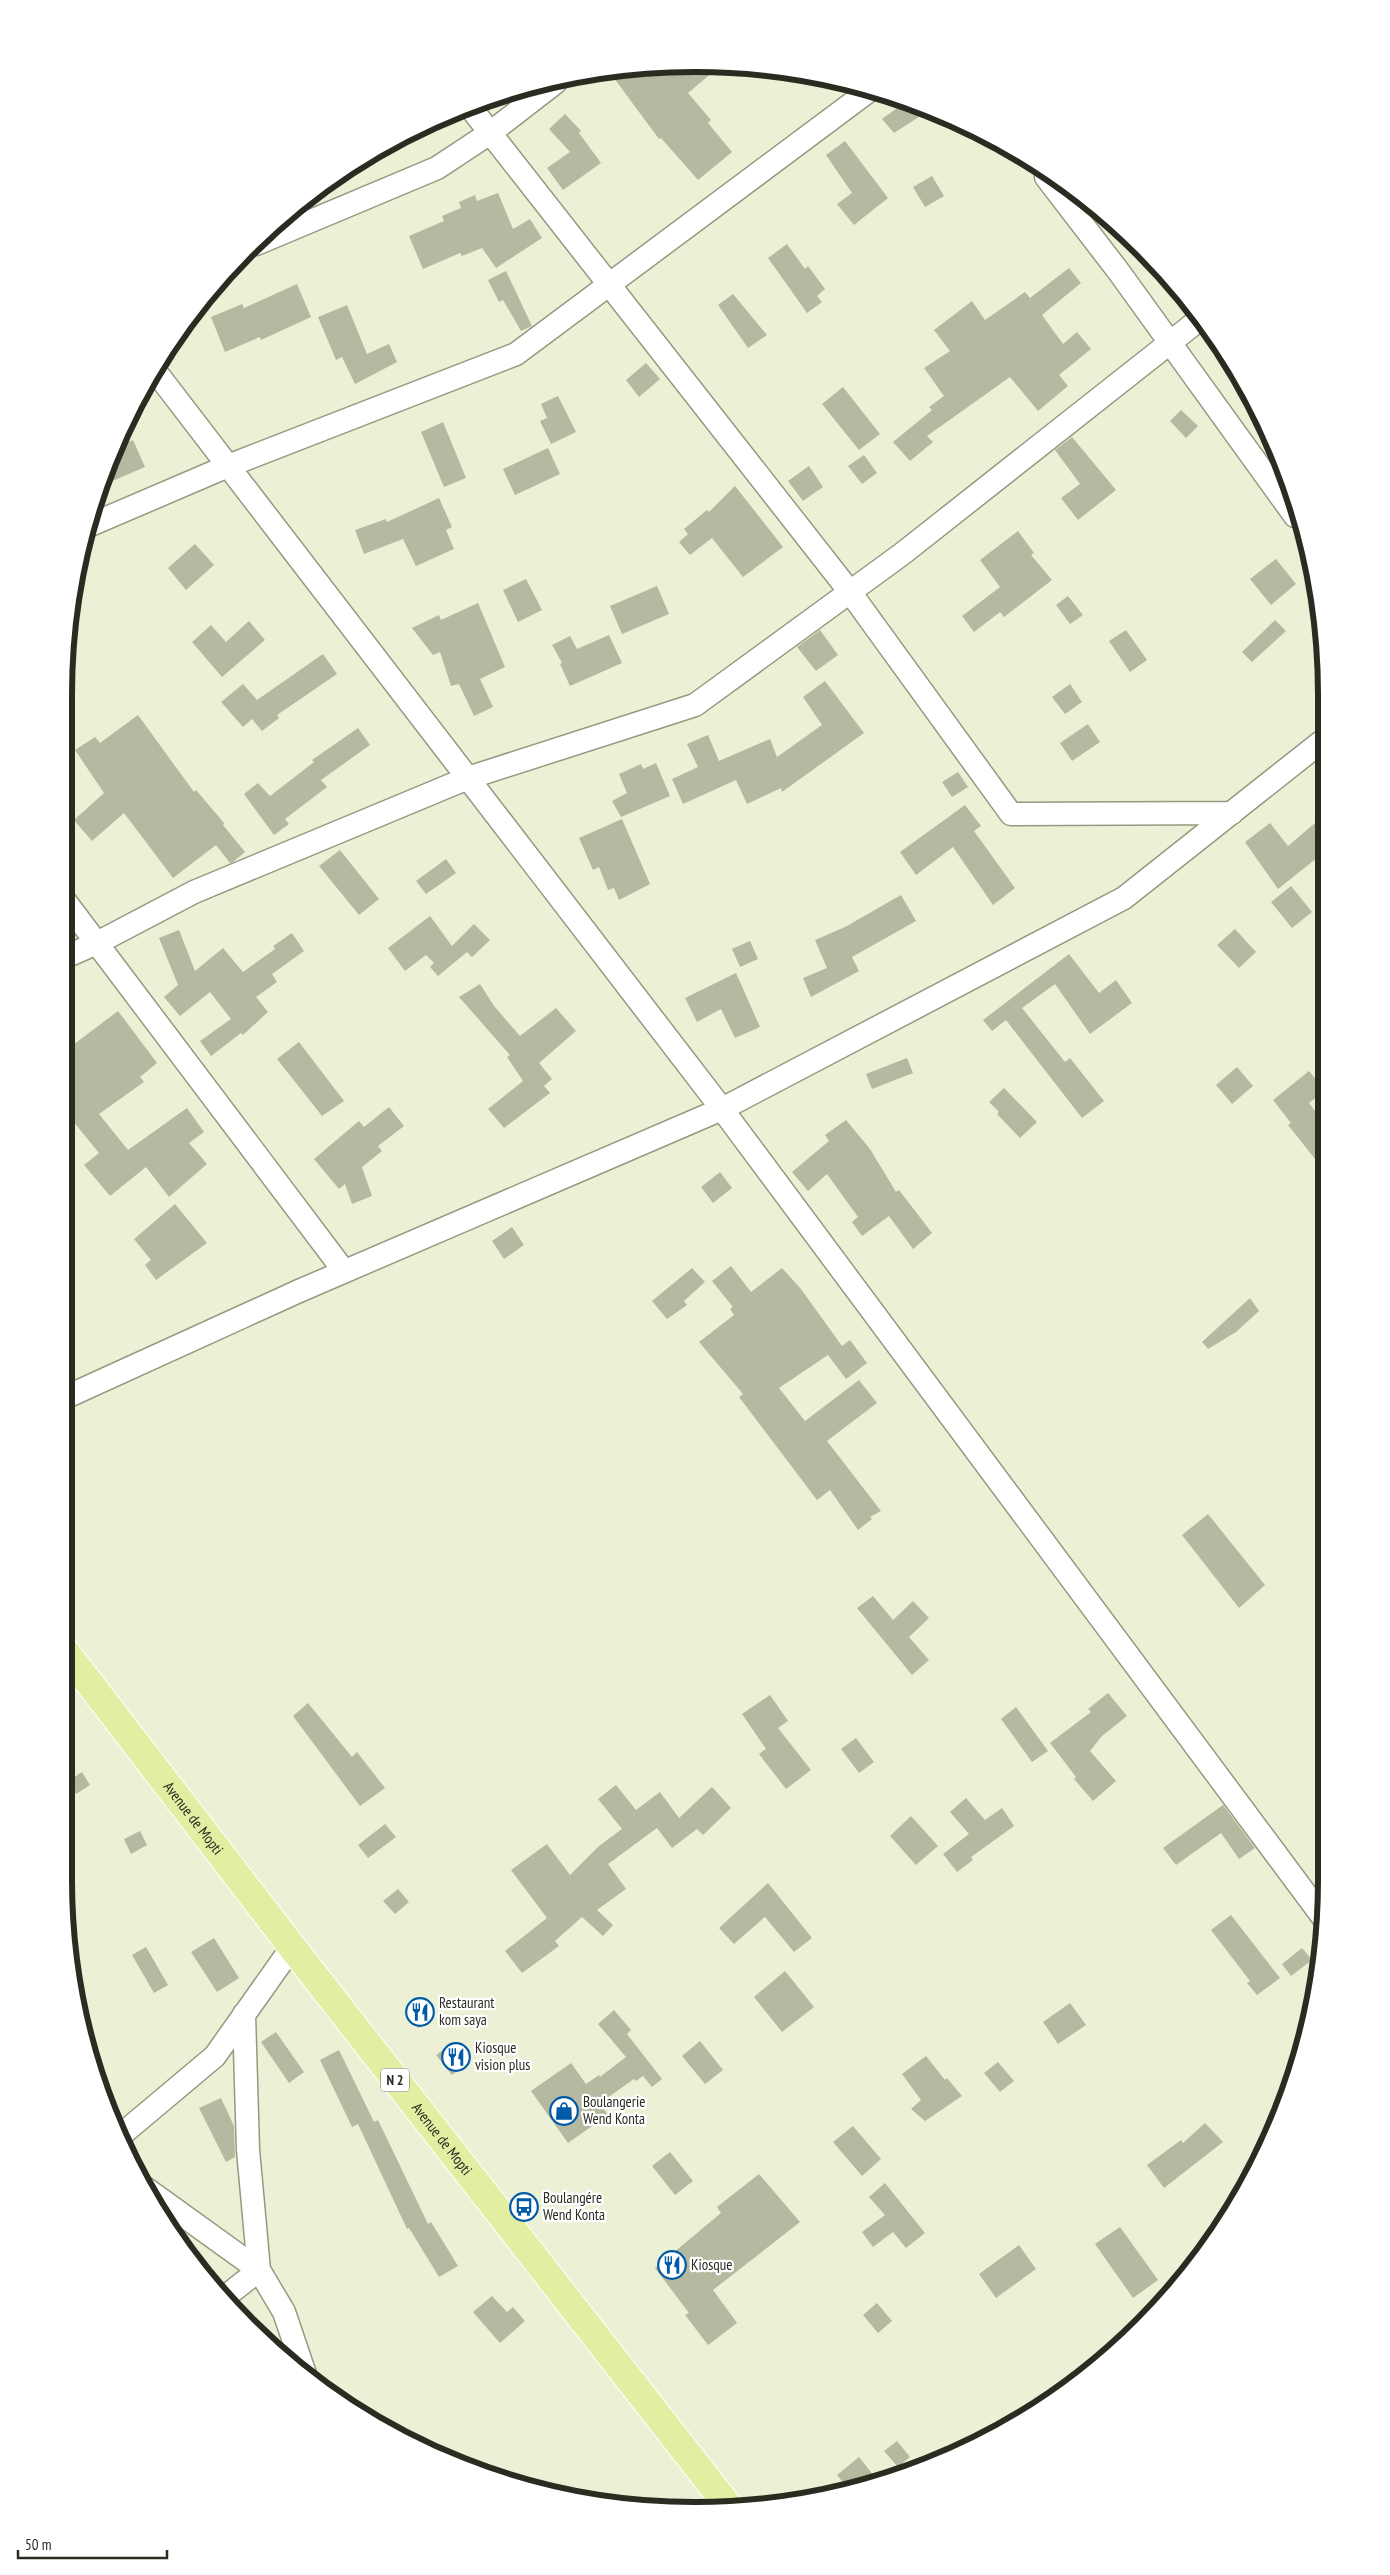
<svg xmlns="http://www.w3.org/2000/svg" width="1390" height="2575" viewBox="0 0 1390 2575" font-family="'PT Sans Narrow',sans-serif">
  <rect width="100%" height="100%" fill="#ecf1d6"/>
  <path fill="#b4b99f" d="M 720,66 L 688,93 L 711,120 L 708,123 L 732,152 L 698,180 L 661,138 L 659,139 L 608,70 Z
    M 904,103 L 928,111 L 894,133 L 882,119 Z
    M 565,114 L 581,131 L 579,133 L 601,163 L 563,190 L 547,168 L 570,152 L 549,129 Z
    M 845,141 L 888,198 L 854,225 L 837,204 L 852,193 L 826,155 Z
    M 932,176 L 944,196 L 925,207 L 913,187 Z
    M 498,193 L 513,229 L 530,219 L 542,238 L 496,268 L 482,248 L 462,256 L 460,253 L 423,269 L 409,236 L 444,221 L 442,216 L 461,208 L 459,202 L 475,195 L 477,201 Z
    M 787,244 L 805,269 L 808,266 L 825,289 L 817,296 L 822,302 L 807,313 L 768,258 Z
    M 1069,268 L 1081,283 L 1042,315 L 1063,344 L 1077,332 L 1091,349 L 1059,375 L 1068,386 L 1038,411 L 1010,377 L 927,436 L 933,442 L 910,461 L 893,442 L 932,410 L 929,407 L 944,396 L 924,368 L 950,351 L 934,330 L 972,301 L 985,320 L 1025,292 L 1030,298 Z
    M 506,271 L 532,326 L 521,331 L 503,300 L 499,302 L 488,280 Z
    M 297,284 L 311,317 L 261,340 L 260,337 L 225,352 L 211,317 L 242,304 L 244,308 Z
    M 733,294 L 767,335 L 748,348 L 718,305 Z
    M 347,305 L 367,354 L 389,344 L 397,362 L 355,384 L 342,357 L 336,360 L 318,317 Z
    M 646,363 L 660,379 L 639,397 L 626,380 Z
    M 843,387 L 880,434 L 859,450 L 822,404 Z
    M 558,396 L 576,432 L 551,444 L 540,421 L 547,418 L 541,404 Z
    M 1181,410 L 1198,426 L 1186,438 L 1170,421 Z
    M 443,422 L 466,478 L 444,487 L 421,432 Z
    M 1072,437 L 1116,490 L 1078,520 L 1061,498 L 1080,484 L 1055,450 Z
    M 133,440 L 145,467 L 103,485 L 117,447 Z
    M 548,448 L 560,474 L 515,495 L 503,469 Z
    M 864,455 L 877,473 L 862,484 L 848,466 Z
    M 809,466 L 823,487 L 803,501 L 788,481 Z
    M 735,486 L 783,547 L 743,577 L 712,538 L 690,555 L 679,542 L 688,534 L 684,529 L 707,510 L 709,512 Z
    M 439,498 L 452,527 L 446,530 L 454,549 L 416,566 L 403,539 L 364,554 L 355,530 L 386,519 L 387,522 Z
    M 1018,531 L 1034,553 L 1031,555 L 1052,580 L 1004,617 L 1000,612 L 974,632 L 962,616 L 1000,587 L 980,560 Z
    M 195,544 L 214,565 L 186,590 L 168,568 Z
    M 1276,559 L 1296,584 L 1271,605 L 1250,579 Z
    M 526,579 L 542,610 L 518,622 L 503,590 Z
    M 657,586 L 669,614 L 622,634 L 610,606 Z
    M 1068,596 L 1083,615 L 1070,624 L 1056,605 Z
    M 478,603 L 505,667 L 480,679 L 493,707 L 474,716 L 459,684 L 451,686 L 440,652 L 433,655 L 412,628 L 439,615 L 441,620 Z
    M 1275,620 L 1286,631 L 1252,662 L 1242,652 Z
    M 249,621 L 265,640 L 222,677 L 192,642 L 211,625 L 226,642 Z
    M 820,630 L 838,655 L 816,671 L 797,647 Z
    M 1126,630 L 1147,660 L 1130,672 L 1109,641 Z
    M 609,635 L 622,663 L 570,686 L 560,664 L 562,663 L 552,645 L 570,636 L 577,649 Z
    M 323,654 L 337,674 L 277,715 L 279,718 L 262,731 L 252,719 L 243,727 L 221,702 L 243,684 L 257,700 Z
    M 825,681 L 864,733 L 782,792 L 781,788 L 747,804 L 736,780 L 683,804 L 672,779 L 698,767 L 687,744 L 708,735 L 719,761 L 770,739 L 777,757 L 822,725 L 803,697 Z
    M 1070,684 L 1082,702 L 1065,714 L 1052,697 Z
    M 138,715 L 194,792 L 196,790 L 224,823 L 223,825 L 245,852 L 233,862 L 230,863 L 216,845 L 173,878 L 124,813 L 92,841 L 74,820 L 104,793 L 75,750 L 95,737 L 100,743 Z
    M 1088,724 L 1100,742 L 1072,761 L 1060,743 Z
    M 358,728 L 370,745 L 321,780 L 327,787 L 285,819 L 289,824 L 274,835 L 244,794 L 258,783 L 270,796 L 314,762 L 312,760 Z
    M 656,763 L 670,796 L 621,817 L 612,801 L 627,793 L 619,774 L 641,764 L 643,769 Z
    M 958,772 L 968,787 L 952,797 L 942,782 Z
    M 965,805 L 981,826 L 974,831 L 1015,888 L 993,905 L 953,847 L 916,875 L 900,852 Z
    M 1321,818 L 1322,854 L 1278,889 L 1245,842 L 1270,823 L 1288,846 Z
    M 622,819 L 650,884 L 619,900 L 614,888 L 608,890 L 599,867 L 593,870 L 579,838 Z
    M 340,850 L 379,899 L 359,915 L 319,866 Z
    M 446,859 L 456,873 L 426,894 L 416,881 Z
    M 1291,886 L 1312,912 L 1292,928 L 1271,902 Z
    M 901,895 L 916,921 L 852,957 L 859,971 L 811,997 L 803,978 L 827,968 L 815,940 L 845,927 Z
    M 430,916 L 452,946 L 474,924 L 490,940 L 472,957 L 467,952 L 438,976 L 430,967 L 434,963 L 426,955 L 405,971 L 388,948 Z
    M 1235,929 L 1256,952 L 1239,968 L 1217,945 Z
    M 179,930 L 195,971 L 223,948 L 243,972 L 275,949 L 273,946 L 292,933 L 304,951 L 272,974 L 277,982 L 256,997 L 268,1012 L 243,1035 L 241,1033 L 211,1056 L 200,1041 L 231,1019 L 210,992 L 180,1016 L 164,997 L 178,985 L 159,938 Z
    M 750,941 L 758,959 L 740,967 L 732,949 Z
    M 1069,954 L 1099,993 L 1116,980 L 1132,1003 L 1090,1034 L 1055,984 L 1022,1008 L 1065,1062 L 1070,1058 L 1104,1101 L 1082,1118 L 1006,1020 L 992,1031 L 983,1020 Z
    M 736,973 L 760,1027 L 735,1038 L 721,1009 L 697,1022 L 685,998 Z
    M 480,984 L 494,1006 L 520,1036 L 556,1008 L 576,1031 L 539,1063 L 552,1079 L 544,1086 L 550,1093 L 504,1128 L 488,1109 L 523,1081 L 507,1057 L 510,1055 L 459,997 Z
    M 118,1011 L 157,1063 L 140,1077 L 144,1082 L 99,1114 L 128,1150 L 187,1108 L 204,1132 L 189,1143 L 207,1164 L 169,1197 L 146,1167 L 110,1196 L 84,1165 L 99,1153 L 72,1120 L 65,1126 L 65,1051 Z
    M 299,1042 L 344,1101 L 322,1116 L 277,1059 Z
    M 907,1058 L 913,1073 L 872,1089 L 866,1074 Z
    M 1237,1067 L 1253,1086 L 1232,1104 L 1216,1085 Z
    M 1309,1071 L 1322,1087 L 1322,1093 L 1309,1103 L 1322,1120 L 1323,1169 L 1288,1125 L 1291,1123 L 1273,1100 Z
    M 1004,1088 L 1037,1122 L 1020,1138 L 997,1114 L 999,1112 L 989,1102 Z
    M 389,1107 L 404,1126 L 378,1146 L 382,1151 L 362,1167 L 372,1196 L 352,1204 L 345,1184 L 339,1189 L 314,1159 L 359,1121 L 364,1127 Z
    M 846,1120 L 870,1149 L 896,1192 L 899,1190 L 932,1233 L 913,1249 L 889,1216 L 862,1236 L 852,1222 L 858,1217 L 827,1174 L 808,1191 L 792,1172 L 829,1141 L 825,1135 Z
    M 720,1172 L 732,1188 L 713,1203 L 701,1187 Z
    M 175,1204 L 207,1243 L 156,1280 L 145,1265 L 151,1260 L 134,1239 Z
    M 512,1227 L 524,1245 L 504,1259 L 492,1241 Z
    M 731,1266 L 751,1292 L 782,1268 L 801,1289 L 842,1346 L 850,1340 L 867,1363 L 846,1379 L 828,1355 L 779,1388 L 805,1421 L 859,1380 L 877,1403 L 827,1441 L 881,1511 L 870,1517 L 872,1519 L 858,1530 L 830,1490 L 817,1500 L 739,1397 L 743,1394 L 699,1342 L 734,1315 L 730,1309 L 733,1307 L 712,1281 Z
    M 692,1268 L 705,1282 L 684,1301 L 687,1305 L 667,1319 L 652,1301 Z
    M 1250,1298 L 1259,1311 L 1236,1332 L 1208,1349 L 1202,1342 Z
    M 1208,1514 L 1265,1585 L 1239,1608 L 1182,1535 Z
    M 873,1596 L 893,1620 L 913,1601 L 929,1618 L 909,1637 L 929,1660 L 912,1675 L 857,1608 Z
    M 1108,1693 L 1127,1716 L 1102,1736 L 1090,1751 L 1116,1781 L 1093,1801 L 1074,1779 L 1076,1777 L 1050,1743 L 1091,1712 L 1088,1709 Z
    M 770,1695 L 788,1721 L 778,1728 L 811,1770 L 786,1789 L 759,1754 L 766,1749 L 742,1714 Z
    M 308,1703 L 352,1757 L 357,1752 L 385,1788 L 360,1806 L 293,1716 Z
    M 1016,1707 L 1048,1751 L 1032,1762 L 1001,1719 Z
    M 856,1738 L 874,1762 L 859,1773 L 841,1749 Z
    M 82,1772 L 90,1785 L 76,1794 L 68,1781 Z
    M 616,1785 L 636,1810 L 660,1792 L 679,1818 L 712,1787 L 731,1808 L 703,1835 L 697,1829 L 672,1848 L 657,1828 L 608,1864 L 626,1889 L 597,1910 L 613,1925 L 603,1936 L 582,1917 L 555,1941 L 559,1946 L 522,1973 L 505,1951 L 547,1918 L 511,1870 L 547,1844 L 570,1875 L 599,1846 L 622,1829 L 598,1799 Z
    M 966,1798 L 985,1820 L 1002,1808 L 1014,1826 L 971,1857 L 973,1860 L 957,1872 L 943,1854 L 969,1834 L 950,1812 Z
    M 1223,1805 L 1255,1848 L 1239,1859 L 1221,1833 L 1176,1865 L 1163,1848 Z
    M 911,1816 L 938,1846 L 916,1865 L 890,1836 Z
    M 385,1824 L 396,1837 L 368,1858 L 358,1845 Z
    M 140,1831 L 147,1845 L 131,1854 L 124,1839 Z
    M 768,1883 L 812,1938 L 794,1952 L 765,1917 L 734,1944 L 719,1928 Z
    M 398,1889 L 409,1902 L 395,1914 L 383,1901 Z
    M 1231,1915 L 1280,1978 L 1257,1995 L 1247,1983 L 1250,1981 L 1211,1930 Z
    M 214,1938 L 239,1978 L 217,1992 L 191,1952 Z
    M 146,1947 L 168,1985 L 154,1993 L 132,1955 Z
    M 1302,1948 L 1312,1960 L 1291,1976 L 1282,1964 Z
    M 785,1971 L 814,2007 L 782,2032 L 754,1997 Z
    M 423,2003 L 433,2018 L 418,2028 L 408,2014 Z
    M 1070,2003 L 1086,2025 L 1058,2044 L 1043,2022 Z
    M 614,2010 L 631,2030 L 627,2034 L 662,2079 L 652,2087 L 643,2076 L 636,2081 L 634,2079 L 600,2103 L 608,2115 L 568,2143 L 531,2091 L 571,2063 L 586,2084 L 599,2075 L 600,2077 L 626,2057 L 598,2024 Z
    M 276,2032 L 304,2072 L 289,2083 L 261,2042 Z
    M 700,2041 L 723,2070 L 705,2084 L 682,2056 Z
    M 454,2042 L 469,2062 L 452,2075 L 436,2055 Z
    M 339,2050 L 374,2122 L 378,2120 L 428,2224 L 431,2222 L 458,2266 L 439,2277 L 409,2228 L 407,2229 L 358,2124 L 352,2127 L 320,2060 Z
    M 926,2056 L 945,2080 L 947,2078 L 962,2096 L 925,2121 L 911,2109 L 921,2100 L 902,2074 Z
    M 998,2062 L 1014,2081 L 1000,2092 L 984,2073 Z
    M 221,2098 L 234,2126 L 235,2157 L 226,2162 L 199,2108 Z
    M 1205,2123 L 1223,2142 L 1164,2188 L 1147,2165 L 1181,2140 L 1183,2143 Z
    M 853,2126 L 881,2159 L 862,2176 L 833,2142 Z
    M 670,2152 L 693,2181 L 675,2195 L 652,2166 Z
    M 759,2174 L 800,2222 L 713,2290 L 737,2323 L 708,2345 L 685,2315 L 689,2313 L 655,2268 L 721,2213 L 717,2207 Z
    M 885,2183 L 925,2233 L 906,2248 L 893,2232 L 873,2247 L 862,2232 L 885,2215 L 869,2197 Z
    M 1120,2227 L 1158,2280 L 1133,2298 L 1095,2244 Z
    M 1019,2245 L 1036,2269 L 996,2298 L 979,2274 Z
    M 492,2296 L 507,2312 L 513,2307 L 525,2321 L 500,2343 L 473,2312 Z
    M 877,2303 L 892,2321 L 878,2333 L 863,2315 Z
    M 897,2441 L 910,2457 L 898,2467 L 884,2451 Z
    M 859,2457 L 874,2476 L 857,2490 L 850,2491 L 837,2475 Z"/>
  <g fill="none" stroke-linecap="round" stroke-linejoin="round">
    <defs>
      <path id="minor" d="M 470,107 L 850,592 L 1011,814 L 1232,813
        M 1046,177 L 1119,272 L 1295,516
        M 256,244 L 437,168 L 490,133 L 556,82
        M 156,372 L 722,1109 L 1325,1920
        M 88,526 L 228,466 L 516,354 L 870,90
        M 65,901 L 344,1271
        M 65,957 L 97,943 L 194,892 L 468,778 L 695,705 L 902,554 L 1200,319
        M 64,1398 L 299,1291 L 722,1109 L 1124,898 L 1321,742
        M 244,2014 L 248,2150 L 259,2270 L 284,2312 L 305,2374
        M 121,2135 L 215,2056 L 292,1947
        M 145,2188 L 259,2270 L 225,2297"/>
      <g id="major">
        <path id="s1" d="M 64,1650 L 292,1947 L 729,2507"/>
      </g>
    </defs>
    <use href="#minor" stroke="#959980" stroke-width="25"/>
    <use href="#major" stroke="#fff" stroke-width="30"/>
    <use href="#minor" stroke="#fff" stroke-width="22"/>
    <use href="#major" stroke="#e3eea3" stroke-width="28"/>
  </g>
  <defs>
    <symbol id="restaurant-ring" viewBox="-11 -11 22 22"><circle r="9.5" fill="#fff" stroke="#005aa7" stroke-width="1.5"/><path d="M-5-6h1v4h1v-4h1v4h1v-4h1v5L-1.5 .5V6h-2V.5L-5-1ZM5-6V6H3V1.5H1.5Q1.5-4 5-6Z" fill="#005aa7"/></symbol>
    <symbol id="shop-ring" viewBox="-11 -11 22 22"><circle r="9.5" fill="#fff" stroke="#005aa7" stroke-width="1.5"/><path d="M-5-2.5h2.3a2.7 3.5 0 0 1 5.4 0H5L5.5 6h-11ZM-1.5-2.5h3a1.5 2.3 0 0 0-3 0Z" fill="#005aa7"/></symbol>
    <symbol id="bus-ring" viewBox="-11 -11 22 22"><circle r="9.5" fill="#fff" stroke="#005aa7" stroke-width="1.5"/><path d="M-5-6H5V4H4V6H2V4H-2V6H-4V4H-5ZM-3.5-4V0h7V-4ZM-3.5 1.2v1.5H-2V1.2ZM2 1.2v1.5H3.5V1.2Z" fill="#005aa7"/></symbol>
  </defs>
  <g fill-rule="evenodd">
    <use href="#restaurant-ring" x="404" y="1996" width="32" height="32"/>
    <use href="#restaurant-ring" x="440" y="2041" width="32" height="32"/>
    <use href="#shop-ring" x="548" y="2095" width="32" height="32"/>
    <use href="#bus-ring" x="508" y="2191" width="32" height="32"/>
    <use href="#restaurant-ring" x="656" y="2249" width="32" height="32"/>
  </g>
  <g text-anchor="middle" stroke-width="4.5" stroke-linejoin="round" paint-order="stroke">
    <rect fill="#fff" stroke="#6a6b64" stroke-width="1" x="381" y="2068.5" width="28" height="23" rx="4"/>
    <g font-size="14" font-weight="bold" fill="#2a2c22">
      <text x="395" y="2085">N 2</text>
    </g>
    <g font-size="15" fill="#2a2c22" stroke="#fff">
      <text dy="5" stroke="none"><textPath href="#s1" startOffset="212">Avenue de Mopti</textPath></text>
      <text dy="5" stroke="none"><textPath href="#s1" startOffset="618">Avenue de Mopti</textPath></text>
    </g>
    <g font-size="15" fill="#2a2c22" stroke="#fff" text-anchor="start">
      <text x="439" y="2008">Restaurant<tspan x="439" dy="17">kom saya</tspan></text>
      <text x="475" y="2053">Kiosque<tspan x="475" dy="17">vision plus</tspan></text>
      <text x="583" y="2107">Boulangerie<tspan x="583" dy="17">Wend Konta</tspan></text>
      <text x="543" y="2203">Boulangére<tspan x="543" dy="17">Wend Konta</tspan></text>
      <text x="691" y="2270">Kiosque</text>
    </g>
  </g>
  <path d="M0 0H1390V2575H0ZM694 72H696A622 622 0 0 1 1318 694V1880A622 622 0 0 1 696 2502H694A622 622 0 0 1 72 1880V694A622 622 0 0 1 694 72Z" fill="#fff" fill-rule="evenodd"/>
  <path fill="none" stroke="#2a2c22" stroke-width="6" d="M694 72H696A622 622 0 0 1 1318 694V1880A622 622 0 0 1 696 2502H694A622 622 0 0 1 72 1880V694A622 622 0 0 1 694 72Z"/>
  <path d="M18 2550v8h149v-8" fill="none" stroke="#2a2c22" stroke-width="2.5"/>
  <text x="25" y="2550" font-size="15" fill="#2a2c22" stroke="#ffffff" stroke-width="4" paint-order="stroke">50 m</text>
</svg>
